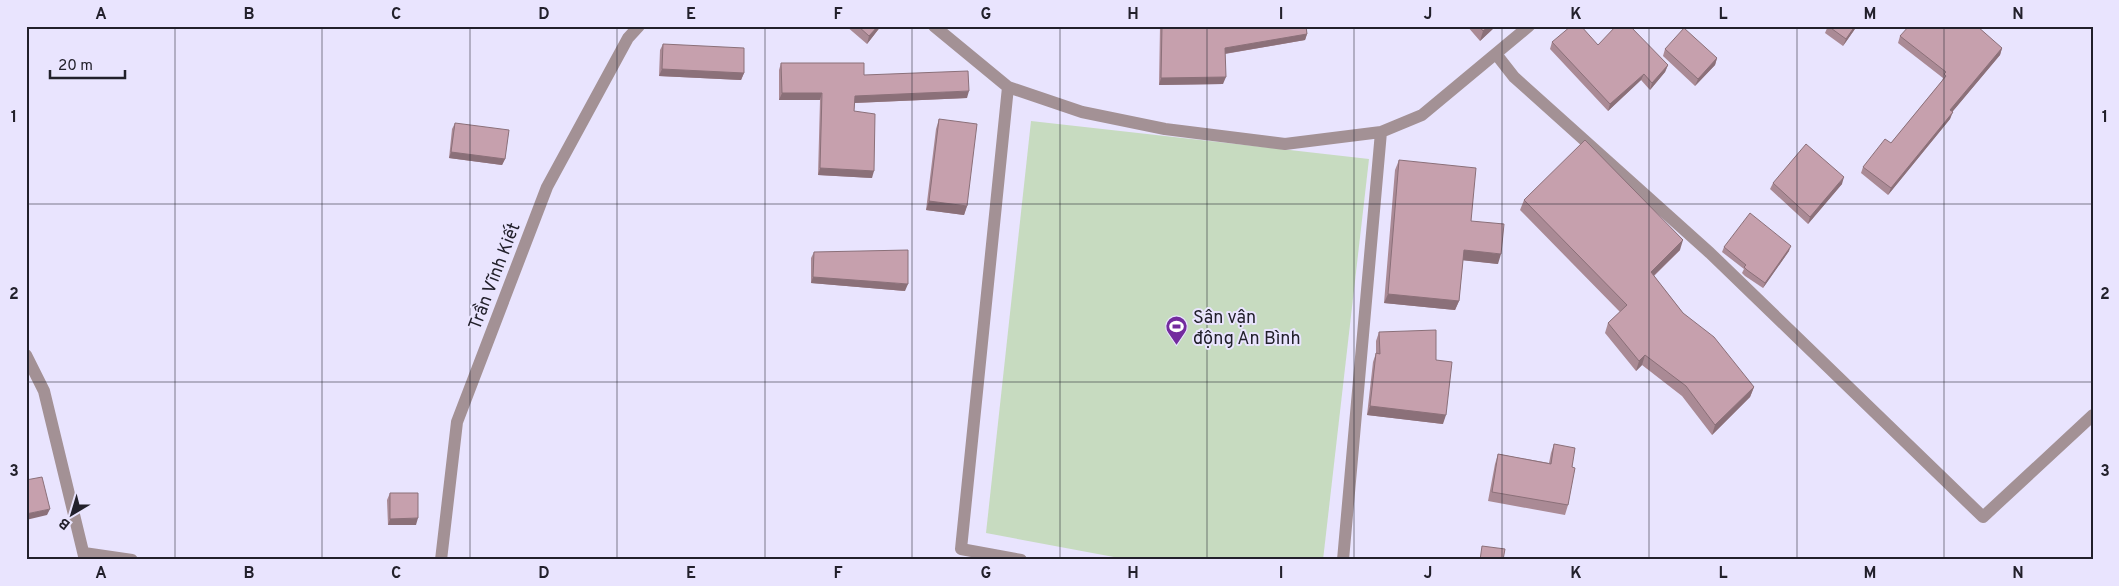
<svg xmlns="http://www.w3.org/2000/svg" width="2119" height="586" viewBox="0 0 2119 586" font-family="Overpass,sans-serif">
  <rect width="100%" height="100%" fill="#e9e4fe"/>
  <path fill="#c7dbc0" d="M 1031,121 L 1369,159 L 1323,560 L 1130,560 L 986,533 Z"/>
  <g fill="none" stroke-linecap="round" stroke-linejoin="round">
    <path stroke="#a39195" stroke-width="12" d="M 934,26 L 1008,87 L 1082,112 L 1165,129 L 1285,144 L 1381,132 L 1422,115 L 1529,26
      M 1496,54 L 1514,77 L 1710,253 L 1983,517 L 2093,415
      M 1008,87 L 961,549 L 1021,560
      M 26,355 L 44,391 L 85,560
      M 84,553 L 132,560
      M 1343,560 L 1381,132"/>
    <path stroke="#a39195" stroke-width="12" d="M 441,560 L 457,422 L 547,187 L 628,38 L 639,26"/>
  </g>
  <path fill="#aa8a95" d="M 846,26 L 881,26 L 867,44 Z
    M 1160,26 L 1306,26 L 1307,34 L 1305,40 L 1225,54 L 1223,84 L 1159,85 Z
    M 1467,26 L 1496,26 L 1480,41 Z
    M 1828,26 L 1857,26 L 1843,46 L 1825,33 Z
    M 1900,36 L 2002,48 L 2000,55 L 1952,112 L 1950,119 L 1888,195 L 1861,173 L 1863,167 L 1891,143 L 1942,81 L 1943,78 L 1898,43 Z
    M 1552,42 L 1598,45 L 1668,65 L 1665,72 L 1650,90 L 1641,80 L 1608,111 L 1550,49 Z
    M 663,44 L 744,73 L 741,80 L 659,76 L 660,50 Z
    M 1665,49 L 1717,58 L 1715,65 L 1695,86 L 1663,56 Z
    M 781,63 L 864,75 L 967,98 L 855,103 L 854,111 L 872,178 L 818,175 L 820,100 L 779,100 L 779,70 Z
    M 939,119 L 967,206 L 964,215 L 926,210 L 936,129 Z
    M 455,123 L 505,159 L 502,165 L 449,158 L 452,129 Z
    M 1399,160 L 1471,221 L 1498,264 L 1463,260 L 1459,301 L 1455,310 L 1384,303 L 1395,170 Z
    M 1773,183 L 1842,184 L 1808,224 L 1770,189 Z
    M 1524,200 L 1680,250 L 1654,276 L 1683,313 L 1754,387 L 1750,397 L 1712,435 L 1682,396 L 1642,365 L 1636,371 L 1605,333 L 1608,323 L 1620,312 L 1520,210 Z
    M 1724,247 L 1789,251 L 1763,288 L 1745,276 L 1742,273 L 1744,269 L 1722,252 Z
    M 814,252 L 905,291 L 811,283 L 811,258 Z
    M 1379,332 L 1436,360 L 1443,424 L 1367,415 L 1373,362 L 1376,353 L 1376,341 Z
    M 1554,444 L 1572,467 L 1568,505 L 1565,515 L 1488,501 L 1495,464 L 1498,454 L 1549,463 L 1551,453 Z
    M 390,493 L 416,525 L 388,525 L 387,500 Z"/>
  <path fill="#8b7079" d="M 878,26 L 881,26 L 867,44 L 869,36 Z
    M 1489,26 L 1496,26 L 1480,41 L 1483,31 Z
    M 1855,26 L 1857,26 L 1843,46 L 1846,39 Z
    M 1307,34 L 1305,40 L 1223,54 L 1225,48 Z
    M 2002,48 L 2000,55 L 1948,117 L 1950,110 Z
    M 1717,58 L 1715,65 L 1695,86 L 1698,79 Z
    M 1668,65 L 1665,72 L 1650,90 L 1652,83 Z
    M 662,69 L 744,73 L 741,80 L 659,76 Z
    M 1644,74 L 1641,80 L 1608,111 L 1610,104 Z
    M 1226,77 L 1223,84 L 1159,85 L 1161,78 Z
    M 969,91 L 967,98 L 853,103 L 855,96 Z
    M 782,93 L 822,93 L 820,100 L 779,100 Z
    M 1953,112 L 1950,119 L 1888,195 L 1891,188 Z
    M 451,152 L 505,159 L 502,165 L 449,158 Z
    M 820,168 L 874,171 L 872,178 L 818,175 Z
    M 1844,177 L 1842,184 L 1808,224 L 1810,217 Z
    M 929,201 L 967,206 L 964,215 L 926,210 Z
    M 1683,240 L 1680,250 L 1647,282 L 1651,272 Z
    M 1791,246 L 1789,251 L 1763,288 L 1765,283 Z
    M 1464,250 L 1501,254 L 1498,264 L 1460,260 Z
    M 813,277 L 908,284 L 905,291 L 811,283 Z
    M 1388,294 L 1459,301 L 1455,310 L 1384,303 Z
    M 1645,355 L 1642,365 L 1636,371 L 1639,361 Z
    M 1754,387 L 1750,397 L 1712,435 L 1715,425 Z
    M 1370,406 L 1446,415 L 1443,424 L 1367,415 Z
    M 50,509 L 47,515 L 26,520 L 26,514 Z
    M 418,518 L 416,525 L 388,525 L 390,519 Z"/>
  <path fill="#c6a0ad" stroke="#8b7079" d="M 858,26 L 878,26 L 869,36 Z
    M 1162,26 L 1306,26 L 1307,34 L 1225,48 L 1226,77 L 1161,78 Z
    M 1479,26 L 1489,26 L 1483,31 Z
    M 1571,26 L 1581,26 L 1598,45 L 1616,26 L 1630,26 L 1668,65 L 1652,83 L 1644,74 L 1610,104 L 1552,42 Z
    M 1828,26 L 1855,26 L 1846,39 Z
    M 1909,26 L 1977,26 L 2002,48 L 1950,110 L 1953,112 L 1891,188 L 1863,167 L 1885,139 L 1891,143 L 1946,76 L 1944,74 L 1946,72 L 1900,36 Z
    M 1684,28 L 1717,58 L 1698,79 L 1665,49 Z
    M 663,44 L 744,48 L 744,73 L 662,69 Z
    M 781,63 L 864,63 L 864,75 L 968,71 L 969,91 L 855,96 L 854,111 L 875,114 L 874,171 L 820,168 L 822,93 L 782,93 Z
    M 939,119 L 977,124 L 967,206 L 929,201 Z
    M 455,123 L 509,130 L 505,159 L 451,152 Z
    M 1585,140 L 1683,240 L 1651,272 L 1683,313 L 1714,337 L 1754,387 L 1715,425 L 1686,386 L 1645,355 L 1639,361 L 1608,323 L 1627,305 L 1524,200 Z
    M 1806,144 L 1844,177 L 1810,217 L 1773,183 Z
    M 1399,160 L 1476,168 L 1471,221 L 1504,224 L 1501,254 L 1464,250 L 1459,301 L 1388,294 Z
    M 1750,213 L 1791,246 L 1765,283 L 1747,270 L 1744,267 L 1746,265 L 1724,247 Z
    M 908,250 L 908,284 L 813,277 L 814,252 Z
    M 1436,330 L 1436,360 L 1452,362 L 1446,415 L 1370,406 L 1376,353 L 1380,354 L 1379,332 Z
    M 1554,444 L 1575,448 L 1572,467 L 1575,468 L 1568,505 L 1492,492 L 1498,454 L 1551,464 Z
    M 42,477 L 50,509 L 26,514 L 26,480 Z
    M 390,493 L 418,493 L 418,518 L 390,519 Z
    M 1482,546 L 1505,549 L 1503,560 L 1480,560 Z"/>
  <path fill="none" stroke="#22202b" stroke-width="1" stroke-opacity="0.55" d="M 175,26 L 175,560M 322,26 L 322,560M 470,26 L 470,560M 617,26 L 617,560M 765,26 L 765,560M 912,26 L 912,560M 1060,26 L 1060,560M 1207,26 L 1207,560M 1354,26 L 1354,560M 1502,26 L 1502,560M 1649,26 L 1649,560M 1797,26 L 1797,560M 1944,26 L 1944,560M 26,204 L 2093,204M 26,382 L 2093,382"/>
  <defs>
    <symbol id="stadium-pin" viewBox="-11 -11 22 30"><path d="M0 17L-7.5 6A9.5 9.5 0 1 1 7.5 6Z" fill="#732b9e" stroke="#e9e4fe"/><path d="M0-5a6.5 5 0 1 0 0 10a6.5 5 0 1 0 0-10ZM-3.5-1.8h7v3.6h-7Z" fill="#fff"/></symbol>
  </defs>
  <g fill-rule="evenodd">
    <use href="#stadium-pin" x="1164" y="314" width="25" height="34"/>
  </g>
  <g text-anchor="middle" stroke-width="4" stroke-linejoin="round" paint-order="stroke">
    <g font-size="18" fill="#22202b" stroke="#e9e4fe">
      <text transform="translate(494 276) rotate(-69)" y="6">Trần Vĩnh Kiết</text>
    </g>
    <g font-size="18" fill="#22202b" stroke="#e9e4fe" text-anchor="start">
      <text x="1193" y="323">Sân vận<tspan x="1193" dy="21">động An Bình</tspan></text>
    </g>
  </g>
  <rect width="2119" height="586" fill="none" stroke="#e9e4fe" stroke-width="55"/>
  <g transform="translate(72 514) rotate(218)" stroke="#e9e4fe" stroke-width="4" paint-order="stroke">
  <path d="M0-4L9 19L0 12L-9 19Z" fill="#22202b"/>
  <text y="-8" font-size="14" font-weight="bold" text-anchor="middle" fill="#22202b">B</text>
  </g>
  <path d="M50 70v8h75v-8" fill="none" stroke="#22202b" stroke-width="2.5"/>
  <text x="58" y="70" font-size="15" fill="#22202b" stroke="#e9e4fe" stroke-width="4" paint-order="stroke">20 m</text>
  <rect x="28" y="28" width="2064" height="530" fill="none" stroke="#22202b" stroke-width="2"/>
  <g font-size="16" text-anchor="middle" font-weight="bold" fill="#22202b">
    <text x="101" y="19">A</text>
    <text x="249" y="19">B</text>
    <text x="396" y="19">C</text>
    <text x="544" y="19">D</text>
    <text x="691" y="19">E</text>
    <text x="838" y="19">F</text>
    <text x="986" y="19">G</text>
    <text x="1133" y="19">H</text>
    <text x="1281" y="19">I</text>
    <text x="1428" y="19">J</text>
    <text x="1576" y="19">K</text>
    <text x="1723" y="19">L</text>
    <text x="1870" y="19">M</text>
    <text x="2018" y="19">N</text>
    <text x="14" y="122">1</text>
    <text x="2105" y="122">1</text>
    <text x="14" y="299">2</text>
    <text x="2105" y="299">2</text>
    <text x="14" y="476">3</text>
    <text x="2105" y="476">3</text>
    <text x="101" y="578">A</text>
    <text x="249" y="578">B</text>
    <text x="396" y="578">C</text>
    <text x="544" y="578">D</text>
    <text x="691" y="578">E</text>
    <text x="838" y="578">F</text>
    <text x="986" y="578">G</text>
    <text x="1133" y="578">H</text>
    <text x="1281" y="578">I</text>
    <text x="1428" y="578">J</text>
    <text x="1576" y="578">K</text>
    <text x="1723" y="578">L</text>
    <text x="1870" y="578">M</text>
    <text x="2018" y="578">N</text>
  </g>
</svg>
